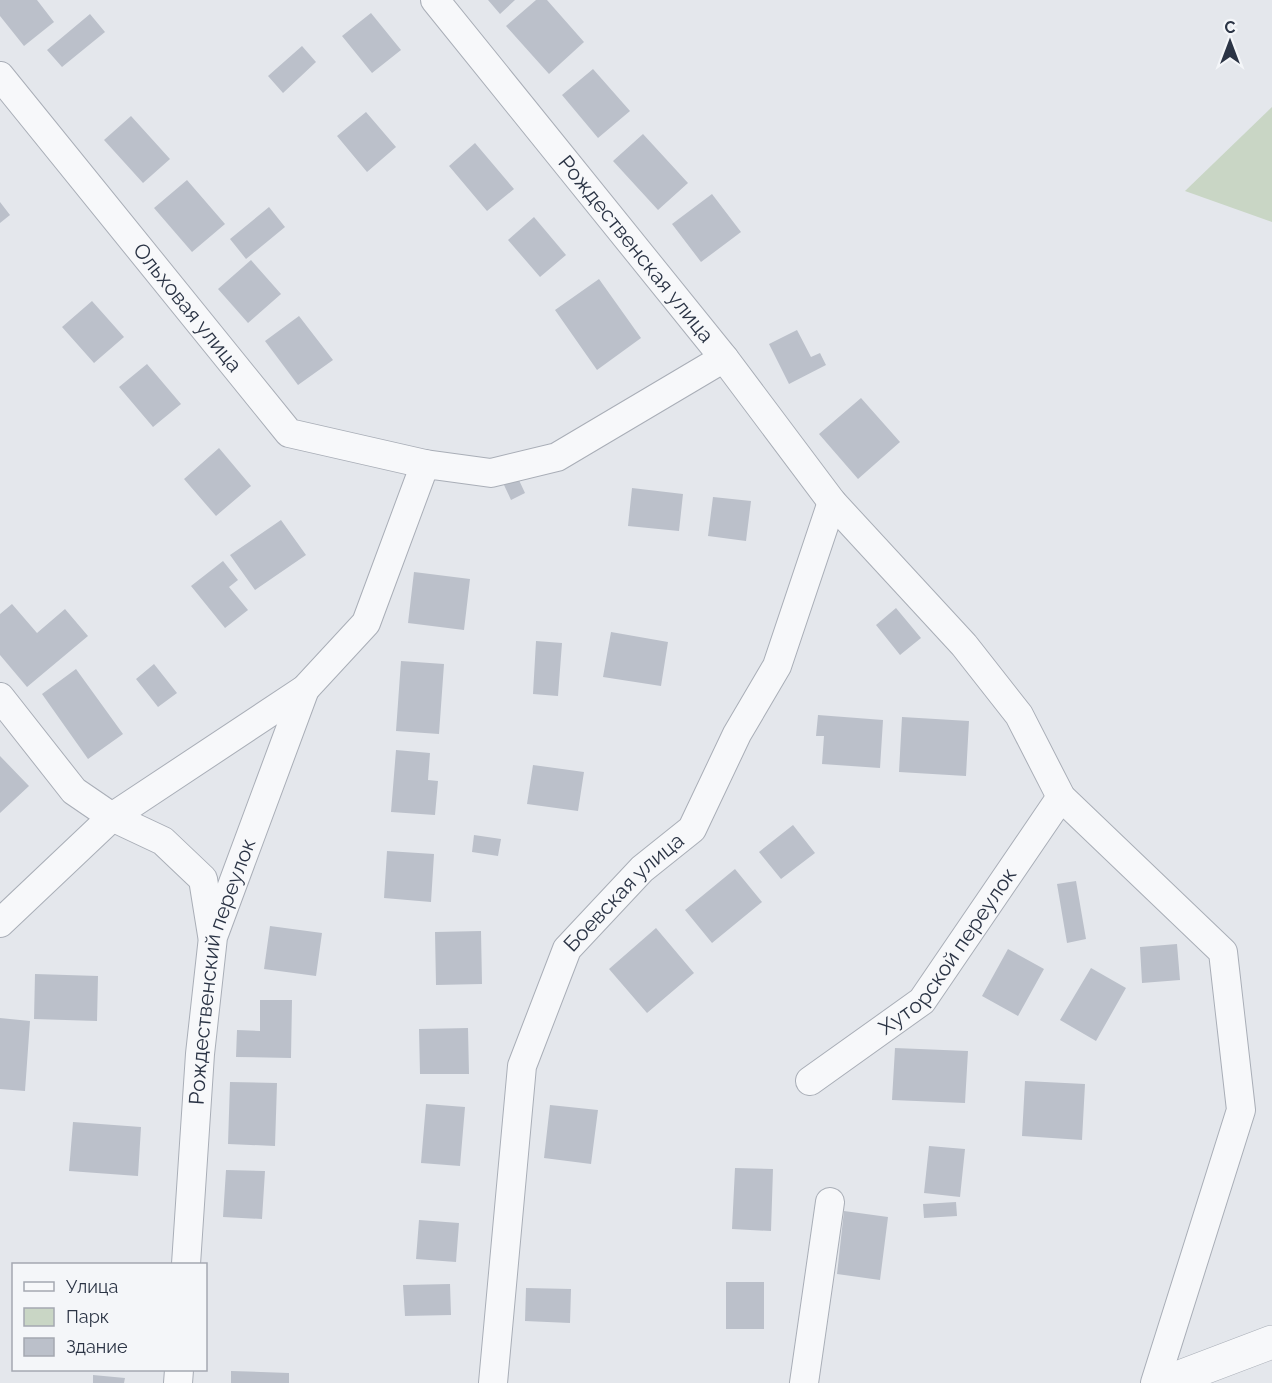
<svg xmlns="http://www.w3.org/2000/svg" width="1272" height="1383" viewBox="0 0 1272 1383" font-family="Raleway,sans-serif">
  <rect width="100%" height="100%" fill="#e4e7ec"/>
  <path fill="#c9d6c5" d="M 1272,107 L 1272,222 L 1185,191 Z"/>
  <path fill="#bbc0ca" d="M 0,0 L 37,0 L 54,22 L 24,46 L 0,16 Z
    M 488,0 L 515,0 L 500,14 Z
    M 536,0 L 547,0 L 584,42 L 549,74 L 506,26 Z
    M 371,13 L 401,50 L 372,73 L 342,36 Z
    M 90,14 L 105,32 L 62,67 L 47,50 Z
    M 302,46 L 316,62 L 283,93 L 268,76 Z
    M 593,69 L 630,111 L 598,138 L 562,95 Z
    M 366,112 L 396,147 L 367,172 L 337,136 Z
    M 131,116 L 170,159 L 143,183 L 104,140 Z
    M 643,134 L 688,183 L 658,210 L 613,161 Z
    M 475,143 L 514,189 L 487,211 L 449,166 Z
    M 187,180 L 225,224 L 192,252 L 154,208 Z
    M 712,194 L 741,232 L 701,262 L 672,224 Z
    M 0,202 L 10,215 L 0,223 Z
    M 269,207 L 285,227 L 246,259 L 230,239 Z
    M 534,217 L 566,255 L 540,277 L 508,240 Z
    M 251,260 L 281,294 L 248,323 L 218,289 Z
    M 599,279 L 641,338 L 597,370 L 555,310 Z
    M 92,301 L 124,337 L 94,363 L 62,327 Z
    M 299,316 L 333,360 L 298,385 L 265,341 Z
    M 797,330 L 811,357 L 820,353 L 826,365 L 789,384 L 769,344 Z
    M 147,364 L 181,404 L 153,427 L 119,387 Z
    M 861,398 L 900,442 L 858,479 L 819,434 Z
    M 219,448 L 251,486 L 216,516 L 184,479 Z
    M 518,478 L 525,493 L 511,500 L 504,485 Z
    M 632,488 L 683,494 L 679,531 L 628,526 Z
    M 713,497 L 751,501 L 746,541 L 708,536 Z
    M 281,520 L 306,555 L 255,590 L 230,555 Z
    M 223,561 L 238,580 L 229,587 L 248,610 L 225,628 L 191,586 Z
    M 414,572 L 470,579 L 464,630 L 408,623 Z
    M 12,604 L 37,633 L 65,609 L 88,636 L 27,687 L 0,655 L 0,614 Z
    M 896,608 L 921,638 L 900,655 L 876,625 Z
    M 611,632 L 668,642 L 661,686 L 603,677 Z
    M 536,641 L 562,643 L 558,696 L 533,694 Z
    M 401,661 L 444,664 L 439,734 L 396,731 Z
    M 154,664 L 177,693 L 158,707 L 136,679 Z
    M 76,669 L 123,734 L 88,759 L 42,694 Z
    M 818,715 L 883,720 L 880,768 L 822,764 L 824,736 L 816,736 Z
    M 902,717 L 969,721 L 966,776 L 899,772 Z
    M 396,750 L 430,753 L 428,780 L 438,781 L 435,815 L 391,812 Z
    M 0,756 L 29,786 L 0,813 Z
    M 533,765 L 584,772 L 578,811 L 527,804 Z
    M 793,825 L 815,853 L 781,879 L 759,852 Z
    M 474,835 L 501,839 L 498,856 L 472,852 Z
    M 387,851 L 434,854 L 431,902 L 384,898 Z
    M 735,869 L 762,902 L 712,943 L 685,910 Z
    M 1076,881 L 1086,939 L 1067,943 L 1057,884 Z
    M 270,926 L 322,933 L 316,976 L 264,969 Z
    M 656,928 L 694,973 L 647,1013 L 609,969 Z
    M 481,931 L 482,984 L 436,985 L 435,932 Z
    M 1177,944 L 1180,980 L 1142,983 L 1140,947 Z
    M 1008,949 L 1044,969 L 1018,1016 L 982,996 Z
    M 1091,968 L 1126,988 L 1096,1041 L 1060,1020 Z
    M 35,974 L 98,976 L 97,1021 L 34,1019 Z
    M 260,1000 L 292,1000 L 291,1058 L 236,1057 L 237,1030 L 260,1031 Z
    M 0,1018 L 30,1021 L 25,1091 L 0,1089 Z
    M 468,1028 L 469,1074 L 420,1074 L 419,1029 Z
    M 895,1048 L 968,1051 L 965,1103 L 892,1100 Z
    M 1025,1081 L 1085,1084 L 1082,1140 L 1022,1136 Z
    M 230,1082 L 277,1083 L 275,1146 L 228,1144 Z
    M 426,1104 L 465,1107 L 460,1166 L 421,1163 Z
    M 550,1105 L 598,1110 L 591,1164 L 544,1158 Z
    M 73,1122 L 141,1127 L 138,1176 L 69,1171 Z
    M 929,1146 L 965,1149 L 960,1197 L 924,1193 Z
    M 735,1168 L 773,1169 L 771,1231 L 732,1229 Z
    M 226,1170 L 265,1171 L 262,1219 L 223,1217 Z
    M 956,1202 L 957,1216 L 924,1218 L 923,1204 Z
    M 844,1211 L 888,1217 L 880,1280 L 837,1274 Z
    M 419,1220 L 459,1223 L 456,1262 L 416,1259 Z
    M 726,1282 L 764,1282 L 764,1329 L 726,1329 Z
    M 450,1284 L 451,1315 L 405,1316 L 403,1285 Z
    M 526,1288 L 571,1289 L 570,1323 L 525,1321 Z
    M 231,1371 L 289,1373 L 289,1383 L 231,1383 Z
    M 93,1375 L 125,1378 L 124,1383 L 93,1383 Z"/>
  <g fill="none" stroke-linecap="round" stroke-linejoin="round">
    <defs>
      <g id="minor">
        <path id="s1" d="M 435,0 L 724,358 L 832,502 L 964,645 L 1019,715 L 1061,797 L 1223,952 L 1241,1110 L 1155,1383"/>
        <path id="s2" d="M 0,76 L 289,433 L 425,464"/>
        <path d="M 0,697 L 74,791 L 112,817 L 163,841 L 203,879 L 212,935"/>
        <path d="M 0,923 L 112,817 L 305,689 L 366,623 L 425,464 L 491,473 L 557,457 L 724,358"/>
        <path id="s3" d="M 810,1081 L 922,1001 L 1061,797"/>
        <path id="s4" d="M 186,1264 L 200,1054 L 213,937 L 305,689"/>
        <path d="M 178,1383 L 179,1370"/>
        <path id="s5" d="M 493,1383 L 522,1066 L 567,949 L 642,869 L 692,829 L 737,734 L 777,666 L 832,502"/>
        <path d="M 804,1383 L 830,1202"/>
      </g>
      <path id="tertiary" d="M 1164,1383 L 1272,1342"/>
    </defs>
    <use href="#minor" stroke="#a9aeb7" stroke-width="30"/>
    <use href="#tertiary" stroke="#a9aeb7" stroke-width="34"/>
    <use href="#minor" stroke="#f7f8fa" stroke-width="28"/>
    <use href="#tertiary" stroke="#f7f8fa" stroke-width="33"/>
  </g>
  <g text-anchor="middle" stroke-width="5" stroke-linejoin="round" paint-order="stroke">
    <g font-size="21" fill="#2b3445" stroke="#f4f6f9">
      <text dy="7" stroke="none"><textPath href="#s1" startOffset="320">Рождественская улица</textPath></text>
      <text dy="7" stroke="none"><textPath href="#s2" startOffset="298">Ольховая улица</textPath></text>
      <text dy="7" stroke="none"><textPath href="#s5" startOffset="524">Боевская улица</textPath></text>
      <text dy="7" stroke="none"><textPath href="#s3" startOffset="192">Хуторской переулок</textPath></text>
      <text dy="7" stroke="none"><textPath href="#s4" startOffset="296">Рождественский переулок</textPath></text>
    </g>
  </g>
  <rect x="12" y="1263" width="195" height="108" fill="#f4f6f9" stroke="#a4a8b1" stroke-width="1.5"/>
  <rect x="24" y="1282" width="30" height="9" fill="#f7f8fa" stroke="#a4a8b1" stroke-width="1.5"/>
  <text x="66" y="1293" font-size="18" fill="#2b3445">Улица</text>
  <rect x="24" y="1308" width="30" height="18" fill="#c9d6c5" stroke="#a4a8b1" stroke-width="1.5"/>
  <text x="66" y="1323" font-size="18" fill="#2b3445">Парк</text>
  <rect x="24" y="1338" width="30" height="18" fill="#bbc0ca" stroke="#a4a8b1" stroke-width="1.5"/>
  <text x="66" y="1353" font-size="18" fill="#2b3445">Здание</text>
  <g transform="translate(1230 42)" stroke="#f4f6f9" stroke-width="4.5" paint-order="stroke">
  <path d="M0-4.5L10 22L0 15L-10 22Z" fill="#2b3445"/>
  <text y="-9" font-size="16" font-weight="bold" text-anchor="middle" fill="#2b3445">С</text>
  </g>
</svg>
